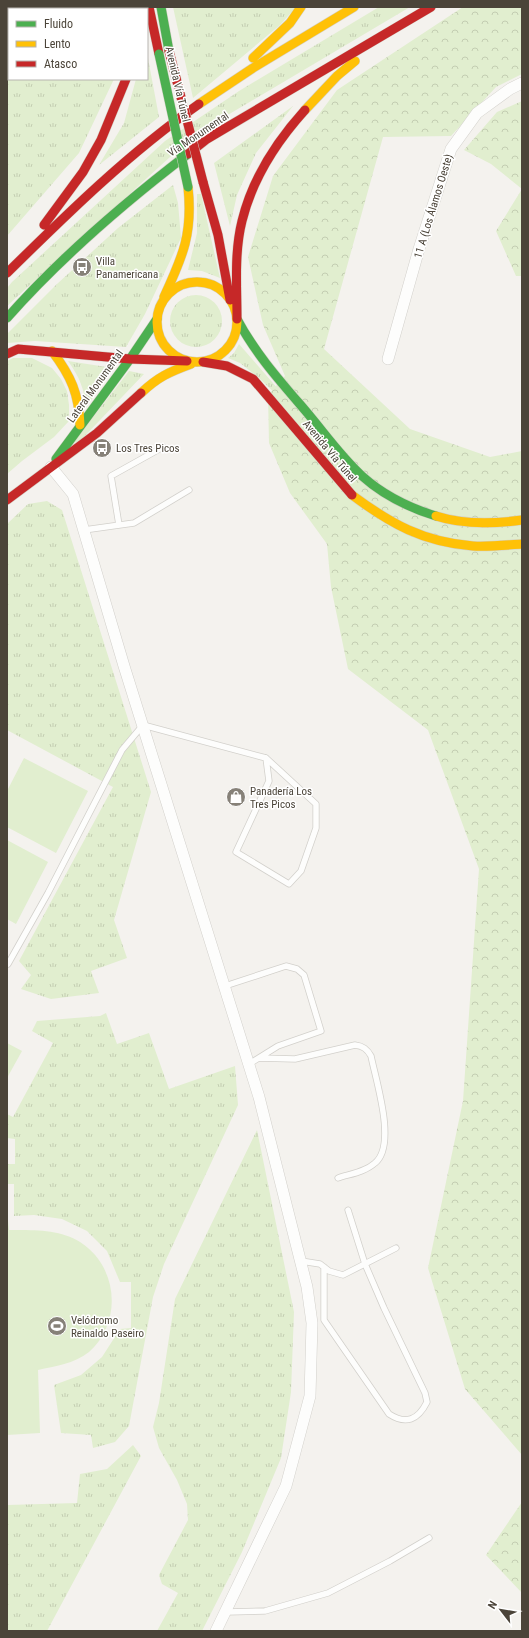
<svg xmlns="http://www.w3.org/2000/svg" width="529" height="1638" viewBox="0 0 529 1638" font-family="'Roboto Condensed',sans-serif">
  <defs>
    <pattern id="grass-tufts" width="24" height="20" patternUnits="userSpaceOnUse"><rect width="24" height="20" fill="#e1eecf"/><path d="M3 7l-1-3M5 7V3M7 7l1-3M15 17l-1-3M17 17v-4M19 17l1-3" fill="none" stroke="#c3cdb2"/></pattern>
    <pattern id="forest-crowns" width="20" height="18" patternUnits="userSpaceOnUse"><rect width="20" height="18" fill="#e1eecf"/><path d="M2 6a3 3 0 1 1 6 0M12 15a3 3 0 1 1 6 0" fill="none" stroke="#c3cdb2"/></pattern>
  </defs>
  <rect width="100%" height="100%" fill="#f4f2ee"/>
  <path fill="url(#grass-tufts)" d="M 15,7 L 123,7 L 123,9 L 15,9 Z
    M 173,7 L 296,7 L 280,25 L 193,98 Z
    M 379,7 L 410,7 L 204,129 L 170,157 L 7,306 L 7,288 L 12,282 L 165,141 L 239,91 Z
    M 9,27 L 9,79 L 114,79 L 79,153 L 7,236 L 7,34 Z
    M 147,53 L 159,117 L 99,165 L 124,123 L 136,79 L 147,79 Z
    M 293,106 L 256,153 L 237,195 L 230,226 L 214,163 Z
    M 173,185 L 178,203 L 181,238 L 145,314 L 126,347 L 35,341 L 7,343 L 7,334 L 57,284 L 118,228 Z
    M 197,194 L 201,194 L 220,278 L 202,271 L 188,270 L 197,233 Z
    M170 321a26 26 0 1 1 52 0a26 26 0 1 1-52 0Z
    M 239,344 L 279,390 L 413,525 L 258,377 L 240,363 L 228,358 L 234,353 Z
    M 13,358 L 32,358 L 52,368 L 61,379 L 67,391 L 69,405 L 69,421 L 54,437 L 22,461 L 7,474 L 7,361 Z
    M 68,361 L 113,368 L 86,408 C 84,388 80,378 68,361 Z
    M 129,371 L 144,374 L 80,441 L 73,443 Z
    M 47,501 L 62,510 L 151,792 L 114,920 L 127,958 L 91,971 L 99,993 L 51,999 L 21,989 L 31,975 L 19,961 L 113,787 L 7,730 L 7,524 L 28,504 Z
    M 106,1013 L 117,1044 L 149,1033 L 169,1089 L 235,1066 L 238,1105 L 164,1264 L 153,1297 L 129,1426 L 115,1442 L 93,1448 L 91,1435 L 61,1433 L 54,1385 L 81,1375 L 102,1357 L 120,1329 L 131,1328 L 131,1282 L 120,1282 L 107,1251 L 87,1231 L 62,1219 L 34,1215 L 14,1216 L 14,1184 L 7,1184 L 7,1164 L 15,1164 L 15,1139 L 7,1138 L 7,1114 L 13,1117 L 53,1043 L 32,1031 L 37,1021 L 100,1016 Z
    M 257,1130 L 294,1312 L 291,1392 L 281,1458 L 242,1552 L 202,1631 L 157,1631 L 178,1593 L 162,1584 L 159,1575 L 188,1520 L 187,1504 L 177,1480 L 159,1448 L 153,1427 L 159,1403 L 175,1299 Z
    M 133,1445 L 141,1456 L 47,1631 L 7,1631 L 7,1505 L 77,1503 L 80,1474 L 107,1469 Z"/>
  <path fill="url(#forest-crowns)" d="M 463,7 L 522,7 L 522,74 L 496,87 L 451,136 L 383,137 L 324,349 L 410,429 L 490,457 L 522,451 L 522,1455 L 465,1389 L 428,1268 L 463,1101 L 479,869 L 428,730 L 348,669 L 331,587 L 327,544 L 290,493 L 269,443 L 268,395 L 285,376 L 263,325 L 248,257 L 273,176 L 337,90 Z
    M 522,101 L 522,276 L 516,276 L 496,231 L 522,189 L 491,164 L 464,150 L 497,112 Z
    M 522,1502 L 522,1593 L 486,1555 Z"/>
  <path fill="#e1eecf" d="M 24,758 L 88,791 L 56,853 L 7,827 L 7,791 Z
    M 7,840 L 48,862 L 16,924 L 7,919 Z
    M 7,1043 L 22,1051 L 7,1078 Z
    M 7,1211 L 9,1230 C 32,1230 60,1229 80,1242 C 118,1266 123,1322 89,1352 C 74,1364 55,1366 38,1370 L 40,1433 L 7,1435 Z"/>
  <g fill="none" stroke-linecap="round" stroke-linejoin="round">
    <defs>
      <path id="lane" d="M 119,525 L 111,476 L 163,447
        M 84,530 L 134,523 L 189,490
        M 8,964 L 48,893 L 122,750 L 143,725 L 266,758 L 269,781 L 236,852 L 289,884 L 301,871 L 316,828 L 316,804 L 266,758
        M 225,986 L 286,966 L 297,969 L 304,975 L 321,1031 L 278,1046 L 249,1064
        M 259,1058 L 295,1059 L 355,1045 C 363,1046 367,1049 371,1056 C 376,1081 397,1145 375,1163 C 365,1172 350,1174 338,1178
        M 301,1261 L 320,1264 L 329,1271 L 343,1275 L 396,1248
        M 324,1267 L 324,1320 L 389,1414 C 406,1425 418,1420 427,1402 L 425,1393 L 384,1308 L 365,1264 L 348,1210
        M 227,1612 L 265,1611 L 328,1593 L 390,1561 L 429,1538"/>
      <path id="street" d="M 388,359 L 419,249 L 451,149 L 477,113 L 510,89 L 522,83
        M 51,467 L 73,494 L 124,666 L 259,1097 L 307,1287 L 312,1323 L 310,1396 L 286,1486 L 216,1631"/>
      <path id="fast" d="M 137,7 L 137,9
        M 161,7 L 169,51
        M 7,318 C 60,258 124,203 188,154
        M 237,319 C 255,353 279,380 304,409 C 323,431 340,456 362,476 C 382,494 410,508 436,516
        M 56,459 L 130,359 L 157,319"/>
      <path id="slow" d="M 253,58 L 290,23 L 301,7
        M 199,104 L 253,68 L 354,7
        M 305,110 L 337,76 L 355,61
        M157 322a40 40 0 1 1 80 0a40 40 0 1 1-80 0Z
        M 164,297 C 183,256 193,233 188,187
        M 52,351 C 71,376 79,394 80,425
        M 141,393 C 158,377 169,372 191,364
        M 352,495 C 391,524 423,542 473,546 C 489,547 506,545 522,544
        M 436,516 C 464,525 493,524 522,520"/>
      <path id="jam" d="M 149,7 L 159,54
        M 188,154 L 207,139 L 431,7
        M 203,182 L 218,235 L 230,300
        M 44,225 L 83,172 L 101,140 L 126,79
        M 7,273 C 68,213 129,153 199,104
        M 237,319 C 237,287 234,253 242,221 C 252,180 277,141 305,110
        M 7,354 L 18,349 L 130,359 L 187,361
        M 203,362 L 227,366 L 253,379 L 352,495
        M 7,500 L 97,433 L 141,393"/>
    </defs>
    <use href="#lane" stroke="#d2d0cb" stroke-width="7"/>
    <use href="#street" stroke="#d2d0cb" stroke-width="12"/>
    <use href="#fast" stroke="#d3cfc5" stroke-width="10"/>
    <use href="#slow" stroke="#d3cfc5" stroke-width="10"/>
    <use href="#jam" stroke="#d3cfc5" stroke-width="10"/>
    <use href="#lane" stroke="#fdfdfc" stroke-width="5.5"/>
    <use href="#street" stroke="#fdfdfc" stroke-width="11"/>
    <use href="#fast" stroke="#4caf50" stroke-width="9"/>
    <use href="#slow" stroke="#ffc107" stroke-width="9"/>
    <use href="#jam" stroke="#c62828" stroke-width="9"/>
    <defs>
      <path id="fast-bridge" d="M 159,54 L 188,187"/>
      <path id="jam-bridge" d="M 169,51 L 203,182"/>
    </defs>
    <use href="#fast-bridge" stroke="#d3cfc5" stroke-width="10" stroke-linecap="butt"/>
    <use href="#jam-bridge" stroke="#d3cfc5" stroke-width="10" stroke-linecap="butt"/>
    <use href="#fast-bridge" stroke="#4caf50" stroke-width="9"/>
    <use href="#jam-bridge" stroke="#c62828" stroke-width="9"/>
  </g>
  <defs>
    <symbol id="bus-disc" viewBox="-11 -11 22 22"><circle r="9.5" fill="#868178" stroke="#fff"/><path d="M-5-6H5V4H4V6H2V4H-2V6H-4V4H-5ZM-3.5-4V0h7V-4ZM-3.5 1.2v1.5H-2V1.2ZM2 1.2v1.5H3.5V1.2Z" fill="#fff"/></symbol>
    <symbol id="shop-disc" viewBox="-11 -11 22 22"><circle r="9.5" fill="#868178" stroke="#fff"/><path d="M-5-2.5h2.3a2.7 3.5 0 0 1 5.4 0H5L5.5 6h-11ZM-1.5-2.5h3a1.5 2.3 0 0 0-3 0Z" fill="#fff"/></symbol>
    <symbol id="stadium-disc" viewBox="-11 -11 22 22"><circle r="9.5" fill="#868178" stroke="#fff"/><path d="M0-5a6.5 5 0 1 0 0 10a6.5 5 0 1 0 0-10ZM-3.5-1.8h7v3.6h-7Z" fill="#fff"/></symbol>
  </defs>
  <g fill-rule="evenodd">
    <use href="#bus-disc" x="71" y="256" width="22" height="22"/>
    <use href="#bus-disc" x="91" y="437" width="22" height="22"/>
    <use href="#shop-disc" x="225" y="786" width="22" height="22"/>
    <use href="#stadium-disc" x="46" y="1315" width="22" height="22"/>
  </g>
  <g text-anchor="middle" stroke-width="3" stroke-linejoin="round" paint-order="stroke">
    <g font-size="11" fill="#4b4439" stroke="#fff">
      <text transform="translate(178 84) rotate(77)" y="4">Avenida Vía Túnel</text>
      <text transform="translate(198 134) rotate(-34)" y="4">Vía Monumental</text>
      <text transform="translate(433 206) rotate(-73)" y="4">11 A (Los Álamos Oeste)</text>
      <text transform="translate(95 386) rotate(-54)" y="4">Lateral Monumental</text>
      <text transform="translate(330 451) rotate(50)" y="4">Avenida Vía Túnel</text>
    </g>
    <g font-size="11" fill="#4b4439" stroke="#fff" text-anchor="start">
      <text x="96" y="265">Villa<tspan x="96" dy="13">Panamericana</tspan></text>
      <text x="116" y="452">Los Tres Picos</text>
      <text x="250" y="795">Panadería Los<tspan x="250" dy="13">Tres Picos</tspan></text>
      <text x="71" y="1324">Velódromo<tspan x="71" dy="13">Reinaldo Paseiro</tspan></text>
    </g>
  </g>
  <rect width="529" height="1638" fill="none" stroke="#4b4439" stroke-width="16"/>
  <rect x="8" y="8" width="140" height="72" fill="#ffffff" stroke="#b7b4b0"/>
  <rect x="16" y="21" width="20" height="6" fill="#4caf50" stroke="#b7b4b0"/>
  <text x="44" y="28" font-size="12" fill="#4b4439">Fluido</text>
  <rect x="16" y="41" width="20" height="6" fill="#ffc107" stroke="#b7b4b0"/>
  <text x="44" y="48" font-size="12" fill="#4b4439">Lento</text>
  <rect x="16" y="61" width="20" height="6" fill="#c62828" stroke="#b7b4b0"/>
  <text x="44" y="68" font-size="12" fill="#4b4439">Atasco</text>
  <g transform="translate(501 1610) rotate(301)" stroke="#ffffff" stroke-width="3" paint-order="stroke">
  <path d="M0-3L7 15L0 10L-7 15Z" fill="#4b4439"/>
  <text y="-6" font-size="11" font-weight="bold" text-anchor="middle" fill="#4b4439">N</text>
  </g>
</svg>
